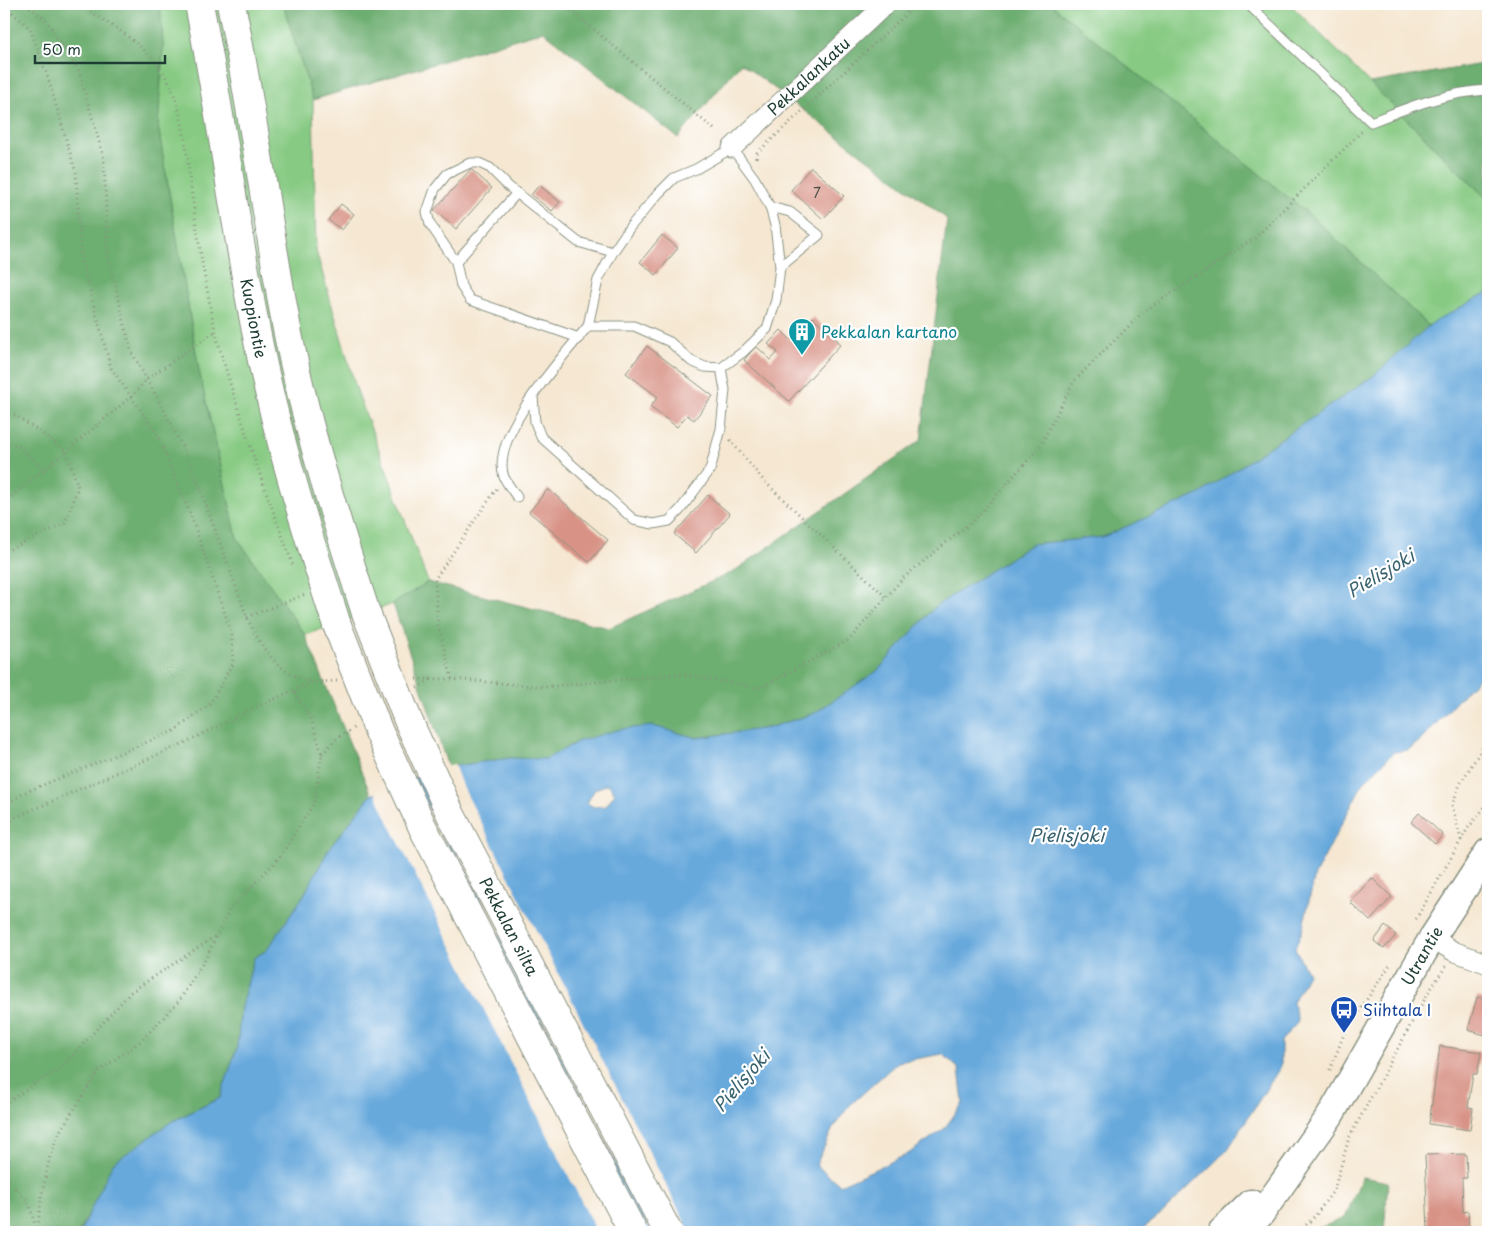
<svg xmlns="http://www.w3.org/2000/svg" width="1492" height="1236" viewBox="0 0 1492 1236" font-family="'Playpen Sans',sans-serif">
  <rect width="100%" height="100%" fill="#fff"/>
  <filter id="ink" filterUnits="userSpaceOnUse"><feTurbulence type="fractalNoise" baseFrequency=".02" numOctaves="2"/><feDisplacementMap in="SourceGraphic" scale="10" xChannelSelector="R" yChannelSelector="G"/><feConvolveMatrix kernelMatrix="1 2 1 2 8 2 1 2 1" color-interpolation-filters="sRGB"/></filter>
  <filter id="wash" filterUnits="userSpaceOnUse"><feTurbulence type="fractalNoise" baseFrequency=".0096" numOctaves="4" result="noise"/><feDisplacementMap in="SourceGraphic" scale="20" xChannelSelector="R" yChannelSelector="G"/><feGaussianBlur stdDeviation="1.12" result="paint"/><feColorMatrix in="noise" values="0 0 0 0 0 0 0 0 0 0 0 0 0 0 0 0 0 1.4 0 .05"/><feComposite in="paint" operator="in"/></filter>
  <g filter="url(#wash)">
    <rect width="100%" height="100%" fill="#f5e7d1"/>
    <path fill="#87ca83" stroke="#53845c" d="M 160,4 L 283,4 L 313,100 L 316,251 L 356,388 L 428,582 L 393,604 L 305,635 L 237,538 L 199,371 L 158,126 L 163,46 Z
      M 1051,4 L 1290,4 L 1488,200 L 1488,292 L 1430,327 L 1311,216 Z"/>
    <path fill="#6dae71" stroke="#467652" d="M 4,4 L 160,4 L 163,46 L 158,126 L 199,371 L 237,538 L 305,635 L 371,795 L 329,849 L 304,895 L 267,950 L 254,958 L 241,1007 L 237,1048 L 220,1098 L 171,1122 L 84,1222 L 79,1232 L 4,1232 Z
      M 283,4 L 1051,4 L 1311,216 L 1430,327 L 1372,377 L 1200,494 L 1103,537 L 1032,544 L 936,606 L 877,671 L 813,714 L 768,728 L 697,738 L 653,726 L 579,741 L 546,759 L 510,758 L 448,767 L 393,604 L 428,582 L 609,628 L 733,572 L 921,440 L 947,219 L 741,63 L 678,138 L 543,31 L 313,100 Z
      M 1488,61 L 1488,200 L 1370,83 L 1482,64 Z
      M 1362,1177 L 1388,1182 L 1384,1232 L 1308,1232 L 1345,1218 Z"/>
    <path fill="#68a9dc" stroke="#447388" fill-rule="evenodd" d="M 1488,292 L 1488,671 L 1479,677 L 1420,741 L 1408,750 L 1394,752 L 1363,783 L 1315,875 L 1302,931 L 1295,948 L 1308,974 L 1293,1002 L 1298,1022 L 1281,1041 L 1281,1066 L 1228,1149 L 1157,1218 L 1138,1232 L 80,1232 L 113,1163 L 171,1122 L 220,1098 L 237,1048 L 241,1007 L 254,958 L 267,950 L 304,895 L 329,849 L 371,795 L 399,782 L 448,767 L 510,758 L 546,759 L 579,741 L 621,729 L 653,726 L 697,738 L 768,728 L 813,714 L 877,671 L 936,606 L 1032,544 L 1103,537 L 1200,494 L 1372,377 L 1431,324 ZM 608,784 L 615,793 L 606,806 L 594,807 L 587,803 L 595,789 ZM 943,1054 L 959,1069 L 963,1103 L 944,1129 L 908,1154 L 840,1185 L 816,1165 L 833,1128 L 849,1106 L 898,1062 Z"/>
    <path fill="#f5e7d1" d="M 454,764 L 461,783 L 690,1232 L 651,1232 L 428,796 L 419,773 Z
      M 398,779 L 422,796 L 643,1232 L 597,1232 L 389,823 L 374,790 Z"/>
    <g id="blocks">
      <path fill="#d89386" d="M 811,167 L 844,196 L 823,219 L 791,190 Z
        M 471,169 L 492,188 L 456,229 L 434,210 Z
        M 539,185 L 560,202 L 552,211 L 531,195 Z
        M 341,204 L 354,214 L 342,230 L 328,220 Z
        M 662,235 L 678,248 L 656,275 L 640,262 Z
        M 813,317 L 841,344 L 789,401 L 744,360 L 756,346 L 771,360 L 778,352 L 768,344 L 781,330 L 791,340 Z
        M 647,346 L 713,396 L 694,420 L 687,415 L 677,427 L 650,407 L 658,397 L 626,373 Z
        M 548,489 L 608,540 L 589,562 L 529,512 Z
        M 708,495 L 730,514 L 696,553 L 674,534 Z
        M 1419,813 L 1443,835 L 1435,844 L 1411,822 Z
        M 1372,878 L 1392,897 L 1370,921 L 1350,902 Z
        M 1385,926 L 1396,935 L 1384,949 L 1374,941 Z
        M 1477,997 L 1488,1000 L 1488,1036 L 1468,1030 Z
        M 1440,1046 L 1481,1052 L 1477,1074 L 1473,1074 L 1468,1107 L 1473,1108 L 1470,1130 L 1429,1124 Z
        M 1466,1154 L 1467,1178 L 1462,1178 L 1463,1212 L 1468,1211 L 1469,1232 L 1428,1232 L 1425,1155 Z"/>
    </g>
  </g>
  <g filter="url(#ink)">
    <use href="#blocks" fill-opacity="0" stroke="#8a9282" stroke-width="1"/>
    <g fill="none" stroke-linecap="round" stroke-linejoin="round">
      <defs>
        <path id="lane" d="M 1248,4 L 1371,122 C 1409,107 1447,92 1488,90
          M 732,148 L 755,179 L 770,207 L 775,225 L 780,267 L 776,300 L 767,329 L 743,352 L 721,368 L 705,367 L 691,361 L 670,342 L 634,326 L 588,326 L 598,280 L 613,252 L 630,227 L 658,194 L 674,178 L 696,169 Z
          M 517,193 L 456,262 L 461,286 L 470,300 L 579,338
          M 770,207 L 790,212 L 819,235 L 780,267
          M 456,262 L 430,224 L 427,212 L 435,189 L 447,174 L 470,163 L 479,163 L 490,168 L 508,186 L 578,242 L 613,252
          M 533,396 L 535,422 L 541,437 L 634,520 L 653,524 L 669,521 L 680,510 L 710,470 L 721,429 L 725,390 L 721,368
          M 517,497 C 513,491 507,484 504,477 C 489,436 563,357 588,326"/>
        <g id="street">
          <path id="s1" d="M 732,148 L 886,4"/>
          <path d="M 1432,938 L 1453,951 L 1488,964"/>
        </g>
        <g id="secondary">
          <path d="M 1221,1232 L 1251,1203"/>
          <path id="s2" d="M 1243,1232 L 1261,1214 L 1330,1116 L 1432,938 L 1488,852"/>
        </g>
        <g id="highway">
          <path id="s3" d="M 199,4 C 221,114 235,226 257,336 C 276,434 306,530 337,625"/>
          <path d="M 231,4 C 253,111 267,221 287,329 C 306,425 336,520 366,613"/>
        </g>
      </defs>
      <use href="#lane" stroke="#8a9282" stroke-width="11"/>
      <use href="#street" stroke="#8a9282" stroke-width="21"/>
      <use href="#secondary" stroke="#8a9282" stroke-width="29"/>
      <use href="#highway" stroke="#8a9282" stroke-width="30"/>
      <path stroke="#8a9282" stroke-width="3" stroke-dasharray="1 4" stroke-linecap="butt" d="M 26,4 L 46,20 L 79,71 L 104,159 L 108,255 L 131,351 L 164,410 L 192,467 L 247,617 C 257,639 269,661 290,673 C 297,677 305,679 313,682
        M 78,4 C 112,26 153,47 170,85 C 184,115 186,149 190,181 C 196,224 202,267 211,309 C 217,344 228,377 239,411 C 255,463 274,514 293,565
        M 563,4 L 715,130
        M 4,7 L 7,8 L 30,28 L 48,78 L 76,173 L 81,259 L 111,368 L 157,434 L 193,521 L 232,635 L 233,663 L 210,704 L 174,731 L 26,792 L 4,806
        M 756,158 L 757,153 L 917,4
        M 4,415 L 15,415 L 66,450 L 78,487 L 65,523 L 4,552
        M 730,440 L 764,481 L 886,597
        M 4,443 L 17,445 L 45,470
        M 4,503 L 132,396 L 147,379 L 216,331
        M 247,617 L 304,595
        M 416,679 L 452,679 L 544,687 L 679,674 L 760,688 L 849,640 L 903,578 L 974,520 L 1039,448 L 1074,381 L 1143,312 L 1255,238 L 1363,130
        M 452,679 L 438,625 L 435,579 L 497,488
        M 417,688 L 431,679
        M 322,754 L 337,738 L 355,727
        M 4,827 L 14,818 L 180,745 L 265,703 L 313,682 L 337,681
        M 1461,840 L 1452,805 L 1460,784 L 1488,739
        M 1416,919 L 1468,828 L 1488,803
        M 1330,1070 L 1344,1034 L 1391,963
        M 4,1104 L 62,1067 L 131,992 L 217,935
        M 4,1178 L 28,1200 L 37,1232
        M 37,1232 L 42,1193 L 50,1156 L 60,1131 L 99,1071 L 141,1041 L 179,1001 L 207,956 L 230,909 L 280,857 L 314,803 L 322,754 L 311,719 L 294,691
        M 1299,1232 L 1315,1216 L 1334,1190 L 1349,1138 L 1428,993 L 1446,966"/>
      <use href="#lane" stroke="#fff" stroke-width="9"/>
      <use href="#street" stroke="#fff" stroke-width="19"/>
      <use href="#secondary" stroke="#fff" stroke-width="26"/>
      <use href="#highway" stroke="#fff" stroke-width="28"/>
      <defs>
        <g id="highway-bridge">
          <path id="s4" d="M 366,613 L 408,720 L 451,815 L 668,1232"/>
          <path d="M 337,625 L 379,732 L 423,828 L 633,1232"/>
        </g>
      </defs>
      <use href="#highway-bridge" stroke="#8a9282" stroke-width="30" stroke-linecap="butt"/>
      <use href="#highway-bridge" stroke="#fff" stroke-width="28"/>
    </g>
  </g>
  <defs>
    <symbol id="building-pin" viewBox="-11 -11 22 30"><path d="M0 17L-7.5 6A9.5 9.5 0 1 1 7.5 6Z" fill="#0f9aa8" stroke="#fff"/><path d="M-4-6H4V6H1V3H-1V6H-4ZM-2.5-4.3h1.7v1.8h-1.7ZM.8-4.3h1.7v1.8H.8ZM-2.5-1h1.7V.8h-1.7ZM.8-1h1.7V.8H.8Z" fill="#fff"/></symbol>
    <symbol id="bus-pin" viewBox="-11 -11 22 30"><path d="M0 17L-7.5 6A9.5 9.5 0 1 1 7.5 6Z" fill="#1a4fb4" stroke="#fff"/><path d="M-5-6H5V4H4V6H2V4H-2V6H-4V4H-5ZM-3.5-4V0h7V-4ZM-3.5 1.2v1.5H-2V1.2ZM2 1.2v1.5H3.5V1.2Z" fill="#fff"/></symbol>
  </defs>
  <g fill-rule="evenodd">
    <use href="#building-pin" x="786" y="316" width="32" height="43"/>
    <use href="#bus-pin" x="1328" y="994" width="32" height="43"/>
  </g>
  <g text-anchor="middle" stroke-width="4.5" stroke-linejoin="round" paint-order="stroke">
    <g font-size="14" fill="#4d5248">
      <text x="817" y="198">7</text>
    </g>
    <g font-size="16" fill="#1f3d34" stroke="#fff">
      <text dy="6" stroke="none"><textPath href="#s1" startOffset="105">Pekkalankatu</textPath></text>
      <text dy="6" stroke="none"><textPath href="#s3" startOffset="319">Kuopiontie</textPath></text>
      <text dy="6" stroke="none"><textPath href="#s4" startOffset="345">Pekkalan silta</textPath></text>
      <text dy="6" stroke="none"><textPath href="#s2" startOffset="330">Utrantie</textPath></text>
    </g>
    <g font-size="16" fill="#0d838f" stroke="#fff" text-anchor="start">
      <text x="821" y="338">Pekkalan kartano</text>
    </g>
    <g font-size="16" fill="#164399" stroke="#fff" text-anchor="start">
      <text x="1363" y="1016">Siihtala I</text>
    </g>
    <g font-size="18" font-style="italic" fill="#39636f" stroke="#fff">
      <text transform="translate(1381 574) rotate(-31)" y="6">Pielisjoki</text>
      <text x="1067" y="842">Pielisjoki</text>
      <text transform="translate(742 1081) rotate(-49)" y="6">Pielisjoki</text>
    </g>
  </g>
  <rect width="1492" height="1236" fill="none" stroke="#fff" stroke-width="20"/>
  <path d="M35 55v8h130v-8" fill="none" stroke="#1f3d34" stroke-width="2.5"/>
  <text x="42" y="55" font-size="15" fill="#1f3d34" stroke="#ffffff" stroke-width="4" paint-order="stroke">50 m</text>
</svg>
